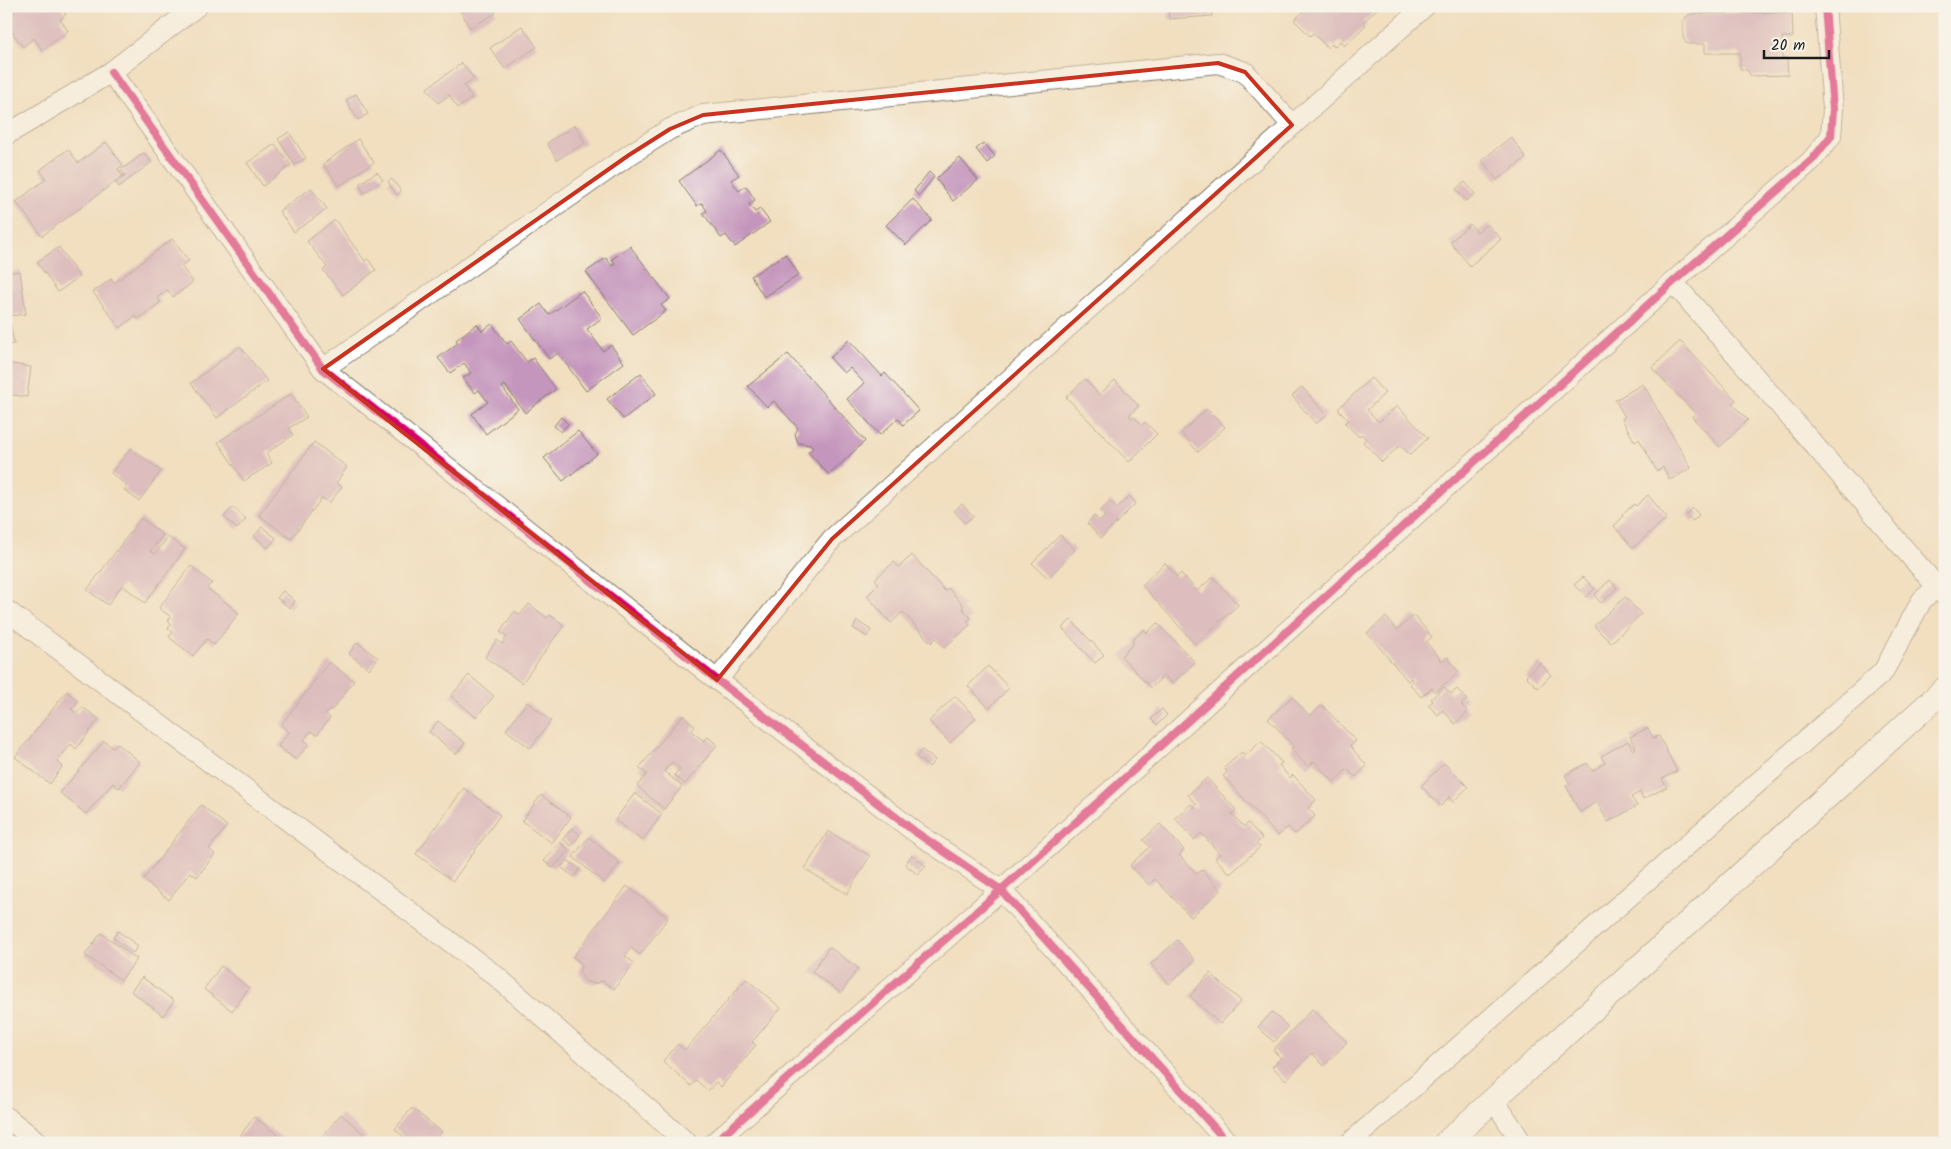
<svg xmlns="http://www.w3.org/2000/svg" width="1951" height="1149" viewBox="0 0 1951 1149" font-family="Kalam,sans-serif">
  <rect width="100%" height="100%" fill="#f7f3e8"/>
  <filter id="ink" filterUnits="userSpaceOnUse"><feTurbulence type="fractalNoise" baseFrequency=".02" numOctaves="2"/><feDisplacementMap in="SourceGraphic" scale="10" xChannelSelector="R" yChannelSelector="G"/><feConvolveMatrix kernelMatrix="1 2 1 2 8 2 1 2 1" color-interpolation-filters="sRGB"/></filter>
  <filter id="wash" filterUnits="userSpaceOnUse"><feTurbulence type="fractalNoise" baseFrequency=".0096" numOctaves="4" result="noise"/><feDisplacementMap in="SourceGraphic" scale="20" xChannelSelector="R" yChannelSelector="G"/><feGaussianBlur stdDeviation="1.12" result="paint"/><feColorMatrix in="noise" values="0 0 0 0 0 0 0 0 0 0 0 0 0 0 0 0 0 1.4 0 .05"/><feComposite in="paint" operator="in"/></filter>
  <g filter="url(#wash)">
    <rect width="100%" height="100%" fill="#f1dfc0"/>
    <g id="blocks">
      <path fill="#c596bd" d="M 9,6 L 60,6 L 66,14 L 60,19 L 68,31 L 42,50 L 34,38 L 23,47 L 6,24 L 6,20 L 14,14 Z
        M 458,6 L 492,6 L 496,13 L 470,28 Z
        M 1168,6 L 1212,6 L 1212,16 L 1169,19 Z
        M 1299,6 L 1380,6 L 1363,22 L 1366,25 L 1344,46 L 1340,41 L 1334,47 L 1332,44 L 1328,48 L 1313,33 L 1310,36 L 1294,20 L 1304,11 Z
        M 1792,12 L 1793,37 L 1782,37 L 1782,58 L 1787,58 L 1788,75 L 1751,76 L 1747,70 L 1740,69 L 1740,53 L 1705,53 L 1705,44 L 1687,44 L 1683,38 L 1683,20 L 1690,14 Z
        M 522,26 L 537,47 L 505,69 L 490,48 Z
        M 462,63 L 474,79 L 464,86 L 472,98 L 458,108 L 449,95 L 438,103 L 427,88 Z
        M 356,94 L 368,114 L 358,120 L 346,100 Z
        M 575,125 L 585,143 L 557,160 L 547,143 Z
        M 289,132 L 306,158 L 295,165 L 278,139 Z
        M 1511,137 L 1526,158 L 1497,180 L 1482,160 Z
        M 358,139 L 374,162 L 339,186 L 323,164 Z
        M 106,142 L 123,165 L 118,169 L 123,176 L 42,236 L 16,202 L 46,179 L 40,170 L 68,149 L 78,163 Z
        M 984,143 L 995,156 L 987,163 L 976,149 Z
        M 275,144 L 291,165 L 263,186 L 247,163 Z
        M 721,150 L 739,175 L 731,180 L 739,191 L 746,186 L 755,200 L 749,204 L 755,212 L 760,209 L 770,222 L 735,247 L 726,235 L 721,238 L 703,213 L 707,211 L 702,203 L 697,206 L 679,181 Z
        M 144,153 L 152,162 L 119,187 L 116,183 L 125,175 L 121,170 Z
        M 960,158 L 978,180 L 953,201 L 936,179 Z
        M 377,172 L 383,180 L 364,193 L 359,184 Z
        M 929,172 L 934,177 L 919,196 L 914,191 Z
        M 392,179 L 401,191 L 397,195 L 388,182 Z
        M 1465,182 L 1475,194 L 1466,201 L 1456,189 Z
        M 311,188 L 327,209 L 294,232 L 279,211 Z
        M 913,199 L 932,220 L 906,245 L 886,225 Z
        M 335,220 L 365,261 L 368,259 L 376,270 L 343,295 L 323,270 L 327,267 L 307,241 Z
        M 1470,224 L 1477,232 L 1487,224 L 1501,239 L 1470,266 L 1450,242 Z
        M 172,239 L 189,261 L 181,266 L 193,282 L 173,297 L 168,290 L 157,298 L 161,302 L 138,319 L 135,316 L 120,328 L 93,292 L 111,279 L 114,283 Z
        M 630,246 L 670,299 L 661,305 L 666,311 L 633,335 L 586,272 L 606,258 L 612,266 L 615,264 L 612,259 Z
        M 59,247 L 79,277 L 58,292 L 37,262 Z
        M 786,254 L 799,275 L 764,297 L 751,276 Z
        M 20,271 L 26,314 L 9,316 L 14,344 L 6,345 L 6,273 Z
        M 582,291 L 602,318 L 587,329 L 603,351 L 611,345 L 624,363 L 586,391 L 558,353 L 549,359 L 520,319 L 541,304 L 549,315 Z
        M 477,324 L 482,331 L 492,324 L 507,344 L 511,341 L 527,362 L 533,358 L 556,389 L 525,413 L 505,385 L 502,387 L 518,409 L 486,434 L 472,414 L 488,402 L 479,390 L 475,393 L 463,378 L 471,373 L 464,363 L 450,373 L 438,358 L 458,343 L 456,340 Z
        M 849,340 L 882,376 L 885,373 L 919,411 L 903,425 L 898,418 L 880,435 L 847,399 L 864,383 L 850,368 L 844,373 L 830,358 Z
        M 1680,341 L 1736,400 L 1732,404 L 1748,420 L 1720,447 L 1692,417 L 1695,413 L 1652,368 Z
        M 240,346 L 267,381 L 217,418 L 191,383 Z
        M 788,354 L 865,441 L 829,475 L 808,452 L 813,448 L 810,445 L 798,443 L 795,434 L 798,428 L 774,401 L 767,407 L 748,386 Z
        M 6,363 L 31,367 L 27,397 L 6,394 Z
        M 641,373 L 656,394 L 623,419 L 607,399 Z
        M 1371,378 L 1385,393 L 1367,410 L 1379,422 L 1397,406 L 1428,438 L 1410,455 L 1400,445 L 1382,462 L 1363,442 L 1366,439 L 1362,434 L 1359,437 L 1345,423 L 1349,420 L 1338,409 Z
        M 1085,379 L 1099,395 L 1115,380 L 1139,406 L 1129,415 L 1132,419 L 1134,417 L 1142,425 L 1145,422 L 1157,434 L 1129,462 L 1066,397 Z
        M 1643,384 L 1691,468 L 1670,480 L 1663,467 L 1657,471 L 1639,439 L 1635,442 L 1622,419 L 1625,417 L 1615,400 Z
        M 1302,387 L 1327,415 L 1316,424 L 1292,396 Z
        M 291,394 L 307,417 L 289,428 L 293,435 L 266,453 L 272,463 L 244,481 L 218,442 Z
        M 1207,409 L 1225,427 L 1198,452 L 1181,433 Z
        M 561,417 L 568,424 L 561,432 L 554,426 Z
        M 578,431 L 597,454 L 563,481 L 544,458 Z
        M 314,442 L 347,467 L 336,483 L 342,487 L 329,503 L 322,498 L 291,539 L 259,515 Z
        M 131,448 L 161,471 L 139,501 L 124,490 L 127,486 L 111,473 Z
        M 1648,495 L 1667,518 L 1633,548 L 1614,526 L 1623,517 L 1622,515 L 1634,504 L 1636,506 Z
        M 1129,496 L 1136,503 L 1101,538 L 1087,523 L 1094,516 L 1100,521 L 1105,516 L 1100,511 L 1111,501 L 1117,508 Z
        M 962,504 L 973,516 L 965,523 L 954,511 Z
        M 233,507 L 246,519 L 237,529 L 224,517 Z
        M 1693,508 L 1699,515 L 1693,521 L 1686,515 Z
        M 141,518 L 163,535 L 150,551 L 155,554 L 168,537 L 185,549 L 145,603 L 122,585 L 108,605 L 87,590 Z
        M 262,527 L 276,538 L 268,548 L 254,536 Z
        M 1060,535 L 1075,550 L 1048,578 L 1032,563 Z
        M 912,555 L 945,591 L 948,588 L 964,606 L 962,608 L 971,618 L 967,621 L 970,625 L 944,648 L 936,638 L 931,643 L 903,612 L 891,623 L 867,596 L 879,584 L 875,579 L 894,562 L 899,567 Z
        M 1165,563 L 1177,577 L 1181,573 L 1197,591 L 1213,577 L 1238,605 L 1195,644 L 1142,585 Z
        M 191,566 L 212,583 L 207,588 L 239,613 L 214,645 L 207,639 L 193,656 L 169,637 L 173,632 L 168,628 L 172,624 L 168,621 L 171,617 L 159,608 Z
        M 1583,577 L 1595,589 L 1586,597 L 1574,585 Z
        M 1610,580 L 1617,588 L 1601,603 L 1594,595 Z
        M 283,591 L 295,601 L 290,608 L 277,598 Z
        M 1625,597 L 1641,614 L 1611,643 L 1594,626 Z
        M 529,604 L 547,618 L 550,615 L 564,625 L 522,683 L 485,657 L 497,640 L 502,644 L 507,637 L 500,632 L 515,611 L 520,615 Z
        M 1414,615 L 1432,637 L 1426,642 L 1442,661 L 1447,657 L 1459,672 L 1435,692 L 1432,688 L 1421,697 L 1410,684 L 1413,681 L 1411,678 L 1408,681 L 1367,633 L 1386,617 L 1397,630 Z
        M 1071,620 L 1104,655 L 1095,663 L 1062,628 Z
        M 857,621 L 871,630 L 867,637 L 853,628 Z
        M 1157,623 L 1195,662 L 1172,684 L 1164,675 L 1151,688 L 1121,656 L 1134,643 L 1132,641 L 1144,629 L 1147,633 Z
        M 357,642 L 378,658 L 369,669 L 349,654 Z
        M 329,662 L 354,681 L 332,710 L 330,709 L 326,714 L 330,718 L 317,735 L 311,731 L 304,740 L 309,744 L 296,760 L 278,746 L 289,732 L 281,725 Z
        M 1540,663 L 1551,675 L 1538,688 L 1526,676 Z
        M 988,666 L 1009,688 L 989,708 L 968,686 Z
        M 469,675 L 494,696 L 476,717 L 451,696 Z
        M 1444,687 L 1451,694 L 1457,689 L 1467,700 L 1461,704 L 1468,712 L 1455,724 L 1443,710 L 1438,715 L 1428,705 L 1433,701 L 1431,699 Z
        M 67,691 L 78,701 L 71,709 L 77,713 L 82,707 L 99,719 L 76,749 L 71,744 L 57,762 L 62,767 L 50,784 L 15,757 Z
        M 955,696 L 976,718 L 950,743 L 929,721 Z
        M 1292,697 L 1310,716 L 1322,705 L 1356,741 L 1350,746 L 1367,766 L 1355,777 L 1347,769 L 1334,782 L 1314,761 L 1308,767 L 1291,749 L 1294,746 L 1268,719 Z
        M 527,702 L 551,721 L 530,748 L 506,730 Z
        M 1162,709 L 1167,715 L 1157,725 L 1151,719 Z
        M 683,715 L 695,726 L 691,731 L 704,741 L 708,737 L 717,745 L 685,784 L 674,775 L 680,769 L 672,762 L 664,771 L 682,786 L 664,809 L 637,786 L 647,774 L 639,768 Z
        M 438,721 L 465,743 L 456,754 L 429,732 Z
        M 1648,728 L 1653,738 L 1659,736 L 1677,771 L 1662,779 L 1667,787 L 1643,799 L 1640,792 L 1631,797 L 1637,806 L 1608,822 L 1597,802 L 1580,812 L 1566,786 L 1570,784 L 1565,775 L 1587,763 L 1592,771 L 1605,763 L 1601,756 L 1628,741 L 1633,750 L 1636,748 L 1630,737 Z
        M 104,741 L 113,748 L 117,743 L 140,762 L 119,788 L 113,783 L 86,814 L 60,793 Z
        M 1261,741 L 1282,763 L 1279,765 L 1290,778 L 1293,775 L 1316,800 L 1308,808 L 1315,816 L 1295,834 L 1288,827 L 1278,836 L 1223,776 L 1227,772 L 1224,768 L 1242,752 L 1245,756 Z
        M 922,750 L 935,760 L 929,767 L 916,757 Z
        M 1444,763 L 1468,787 L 1453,802 L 1449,797 L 1441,806 L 1421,786 Z
        M 1207,778 L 1236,810 L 1232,814 L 1244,827 L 1248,823 L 1262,838 L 1256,844 L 1260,847 L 1230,874 L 1215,858 L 1220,854 L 1201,833 L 1194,840 L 1175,818 L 1191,804 L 1194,808 L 1197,805 L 1188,795 Z
        M 464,788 L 500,815 L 453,881 L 416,854 Z
        M 635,793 L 662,814 L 642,841 L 615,820 Z
        M 541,795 L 571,817 L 552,843 L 522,821 Z
        M 201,805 L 227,826 L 209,849 L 215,854 L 197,877 L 190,872 L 169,900 L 143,880 Z
        M 1160,824 L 1184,850 L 1179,855 L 1197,874 L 1202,870 L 1221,890 L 1191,917 L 1155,879 L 1149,885 L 1130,865 L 1150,847 L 1143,840 Z
        M 572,828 L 580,835 L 571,846 L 563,839 Z
        M 828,831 L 870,856 L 847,894 L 805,869 Z
        M 589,837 L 620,863 L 604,883 L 573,857 Z
        M 560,842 L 569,850 L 553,868 L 544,861 Z
        M 912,855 L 926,866 L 918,875 L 905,864 Z
        M 567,860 L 580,869 L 574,877 L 561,867 Z
        M 627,886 L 668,918 L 640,955 L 631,948 L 625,956 L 634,963 L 614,989 L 603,981 L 593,984 L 585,981 L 579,972 L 582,964 L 573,957 Z
        M 118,931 L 138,946 L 133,953 L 113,938 Z
        M 101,933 L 137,959 L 121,980 L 85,955 Z
        M 1177,940 L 1195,960 L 1169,984 L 1151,964 Z
        M 829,947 L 858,968 L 841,993 L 812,972 Z
        M 221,966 L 249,988 L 232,1011 L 204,989 Z
        M 1210,973 L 1241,1001 L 1220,1024 L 1190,996 Z
        M 142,977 L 174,1001 L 163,1016 L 131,991 Z
        M 746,979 L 781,1008 L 752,1042 L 756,1045 L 721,1087 L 716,1082 L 708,1091 L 696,1080 L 691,1086 L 663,1061 L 678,1044 L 685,1050 Z
        M 1312,1009 L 1347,1042 L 1324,1066 L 1312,1053 L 1286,1080 L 1272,1067 L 1281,1058 L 1273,1050 Z
        M 1272,1012 L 1288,1027 L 1274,1042 L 1258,1027 Z
        M 412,1108 L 442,1132 L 433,1143 L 411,1143 L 395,1129 Z
        M 341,1114 L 367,1137 L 362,1143 L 329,1143 L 322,1137 Z
        M 254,1117 L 286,1141 L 285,1143 L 235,1143 Z"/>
    </g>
  </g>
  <g filter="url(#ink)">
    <use href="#blocks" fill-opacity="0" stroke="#867e6e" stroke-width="1"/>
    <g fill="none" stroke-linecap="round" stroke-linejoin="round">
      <defs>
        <path id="minor" d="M 111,72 L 323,369 L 717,680 L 914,831 L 1001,890 L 1228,1143
          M 6,135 L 111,72 L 197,6
          M 1673,282 L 1945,596
          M 323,369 L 629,155 L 670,129 L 703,115 L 1218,63 L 1245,72 L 1292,125
          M 6,610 L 496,976 L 687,1143
          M 717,680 L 832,539 L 1425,6
          M 1494,1100 L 1522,1143
          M 6,1117 L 39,1143
          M 714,1143 L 1001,890 L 1673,282 L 1812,160 L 1831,136 L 1833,109 L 1825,6
          M 1350,1143 L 1883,672 L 1922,600 L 1936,588"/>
        <path id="tertiary" d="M 1446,1143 L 1945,689"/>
      </defs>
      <use href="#minor" stroke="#867e6e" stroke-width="22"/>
      <use href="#tertiary" stroke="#867e6e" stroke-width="26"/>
      <use href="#minor" stroke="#fff" stroke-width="20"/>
      <use href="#tertiary" stroke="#fff" stroke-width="24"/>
      <defs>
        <path id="cycleway" d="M 111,72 L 323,369 L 717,680 L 914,831 L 1001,890 L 1228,1143
          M 714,1143 L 1001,890 L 1673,282 L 1812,160 L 1831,136 L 1833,109 L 1825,6"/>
      </defs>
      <use href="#cycleway" stroke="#f7f3e8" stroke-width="11"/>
      <use href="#cycleway" stroke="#d6006c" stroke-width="8"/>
    </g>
  </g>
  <path d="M0 0H1951V1149H0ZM 1218,63 L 1245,72 L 1292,125 L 832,539 L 717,680 L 323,369 L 629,155 L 670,129 L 703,115 Z" fill="#f1dfc0" fill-opacity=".55" fill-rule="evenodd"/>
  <path fill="none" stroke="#c8321e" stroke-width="4" stroke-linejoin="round" d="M 1218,63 L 1245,72 L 1292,125 L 832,539 L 717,680 L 323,369 L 629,155 L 670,129 L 703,115 Z"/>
  <rect width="1951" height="1149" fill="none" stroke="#f7f3e8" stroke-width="25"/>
  <path d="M1764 50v8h65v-8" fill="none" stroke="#1c1c1c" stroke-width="2.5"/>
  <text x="1771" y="50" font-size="15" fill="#1c1c1c" stroke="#f7f3e8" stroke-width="4" paint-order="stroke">20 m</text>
</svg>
